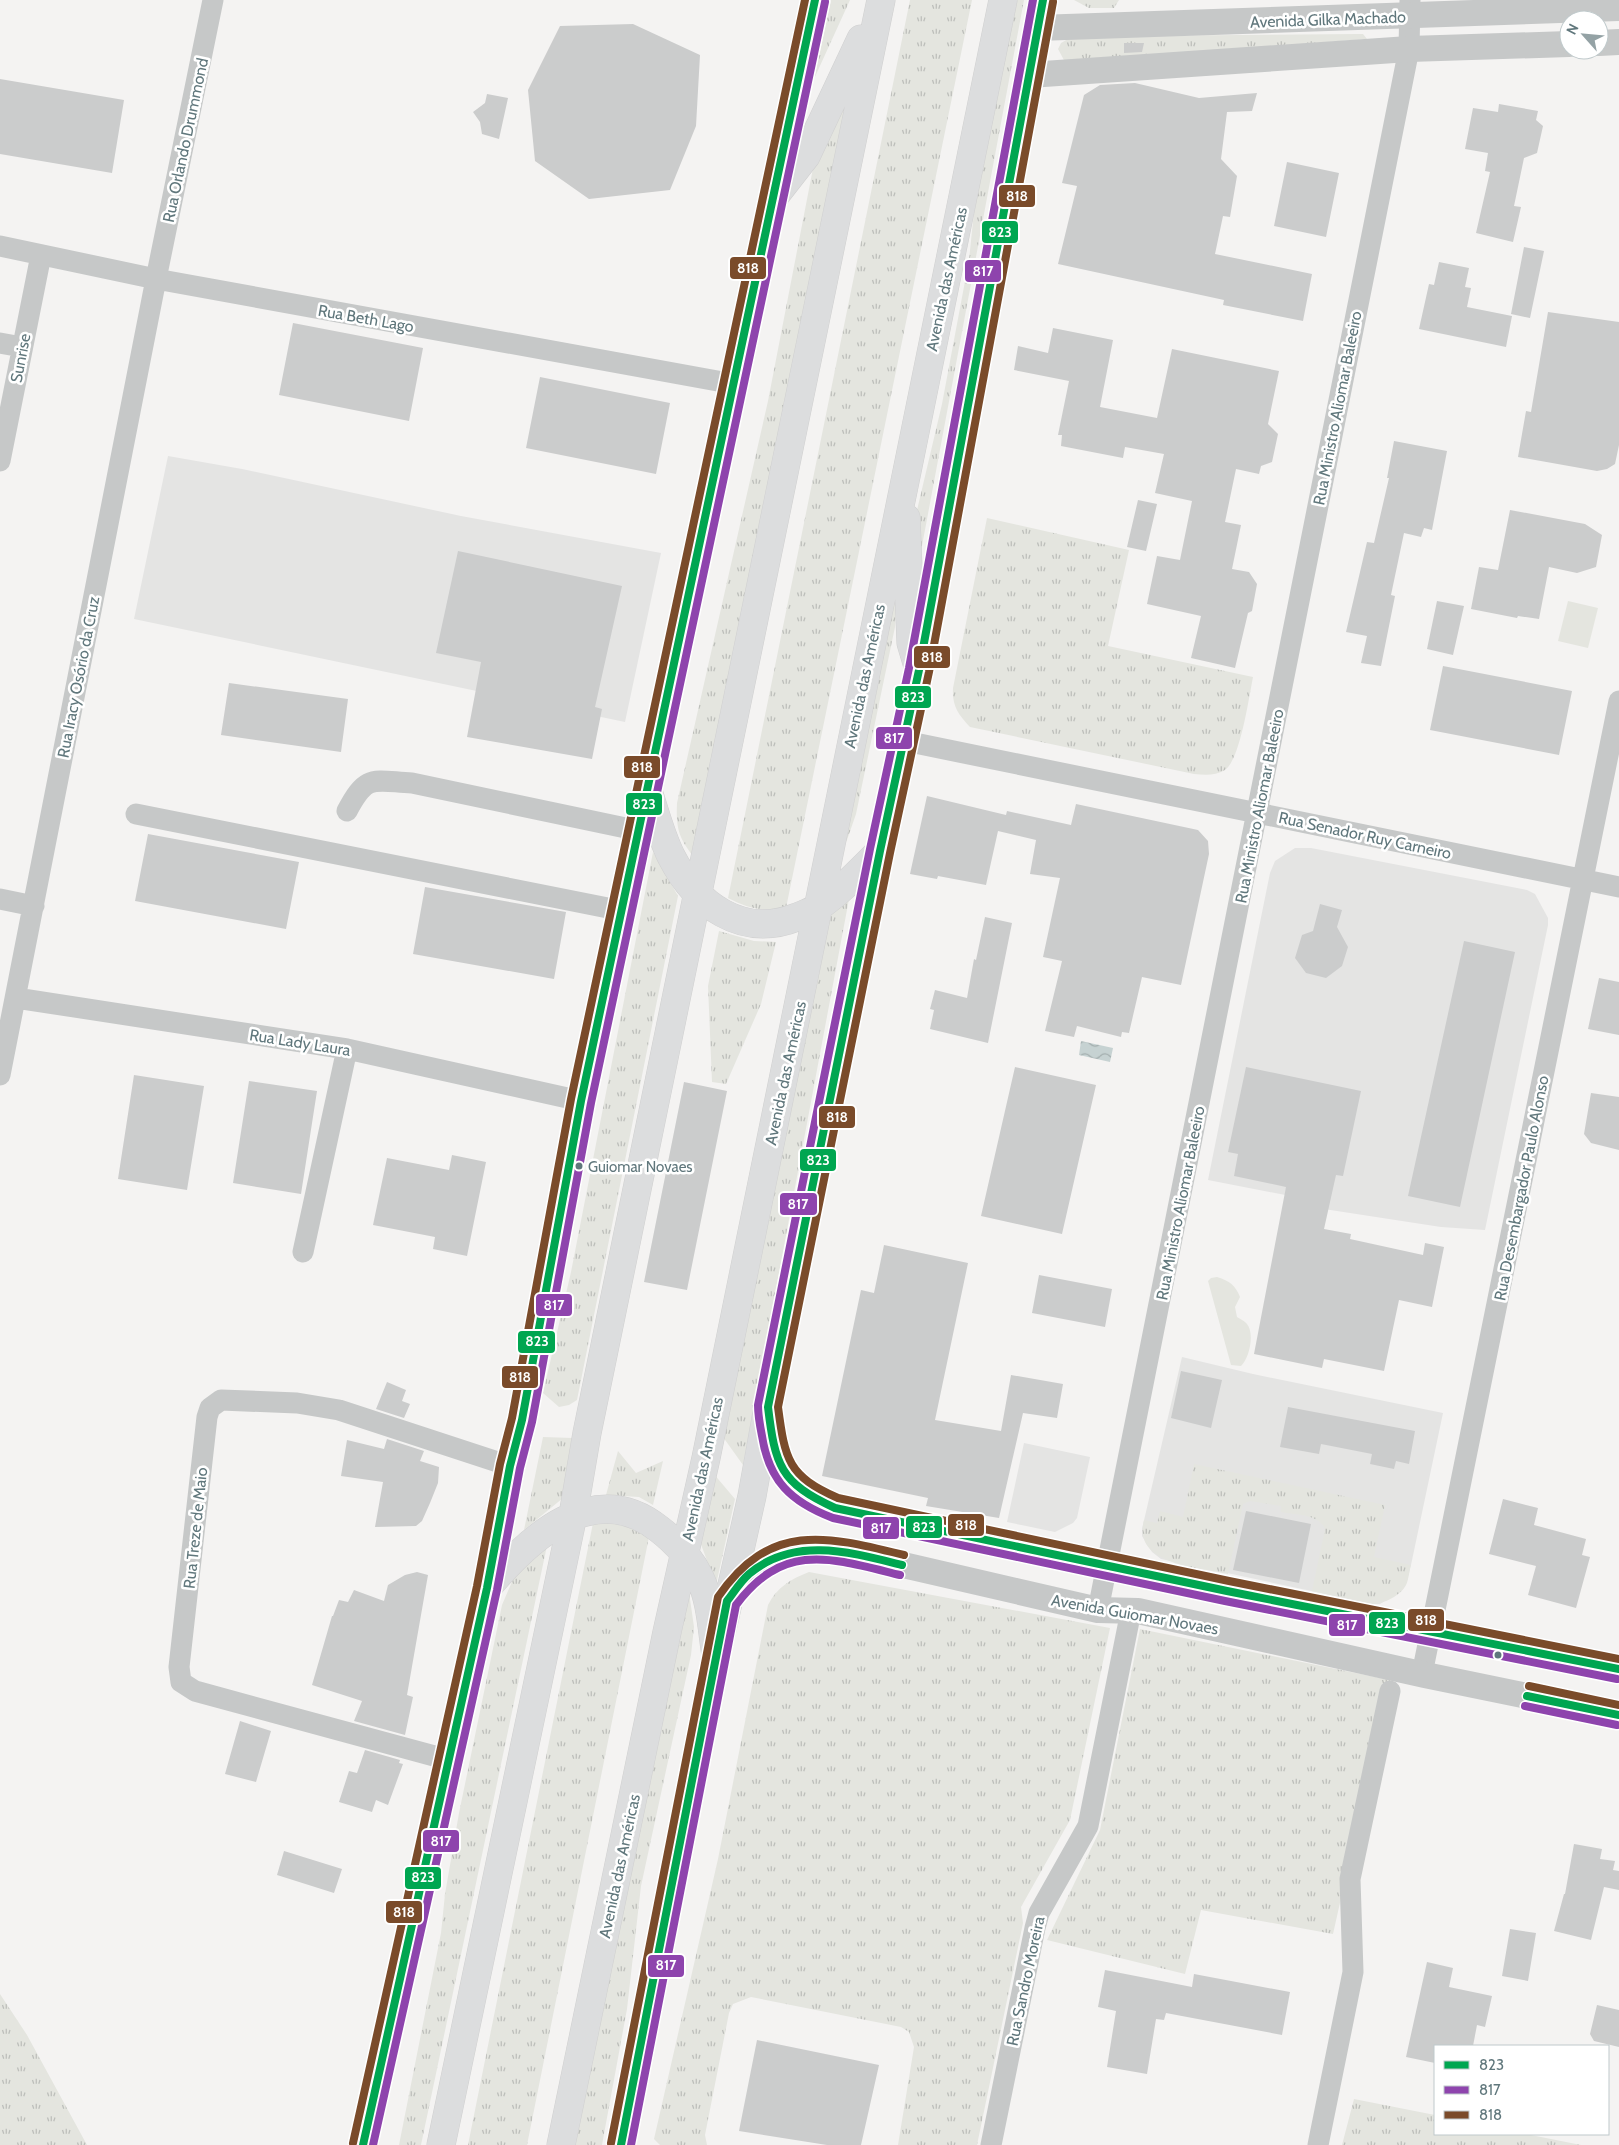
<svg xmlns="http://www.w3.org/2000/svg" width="1619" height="2145" viewBox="0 0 1619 2145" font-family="Cabin,sans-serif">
  <defs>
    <pattern id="grass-tufts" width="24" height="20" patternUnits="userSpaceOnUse" patternTransform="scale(1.25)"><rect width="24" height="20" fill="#e4e5df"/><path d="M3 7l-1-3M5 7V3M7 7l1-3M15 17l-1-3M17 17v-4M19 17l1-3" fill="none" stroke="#bcbeba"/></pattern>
    <pattern id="water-waves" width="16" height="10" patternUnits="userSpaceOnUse" patternTransform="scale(1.25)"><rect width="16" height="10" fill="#c6d2d2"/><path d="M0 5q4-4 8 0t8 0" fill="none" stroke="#a4afaf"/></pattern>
  </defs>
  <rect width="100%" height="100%" fill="#f4f3f2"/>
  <path fill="#e4e4e3" d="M 168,456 L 242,469 L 461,516 L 661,553 L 625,722 L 134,619 Z
    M 1295,848 L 1311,848 L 1527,890 L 1535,894 L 1548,918 L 1548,925 L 1485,1230 L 1441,1227 L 1311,1207 L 1311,1200 L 1208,1180 L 1270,873 L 1275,861 Z
    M 1182,1357 L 1253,1374 L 1443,1413 L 1411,1565 L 1406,1584 L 1402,1590 L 1380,1604 L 1373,1604 L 1161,1559 L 1152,1552 L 1142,1536 L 1142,1529 Z
    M 1024,1443 L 1090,1457 L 1077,1518 L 1073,1523 L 1055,1532 L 1007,1522 Z"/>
  <path fill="url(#grass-tufts)" d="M 831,0 L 850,0 L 814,79 Z
    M 910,0 L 972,0 L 786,908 C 764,913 748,908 728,898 Z
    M 1008,0 L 1024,0 L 919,562 L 914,523 L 942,404 L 969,260 L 981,145 Z
    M 1074,0 L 1119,0 L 1114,8 L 1089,8 Z
    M 1357,34 L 1363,34 L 1367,39 L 1065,62 L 1058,49 L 1061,43 L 1068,39 L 1112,36 Z
    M 851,78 L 693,856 C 678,837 676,827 677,803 L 768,401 L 814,163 Z
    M 987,518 L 1129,550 L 1108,646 L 1253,677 C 1249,697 1240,760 1225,770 C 1215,776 1205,775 1194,774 L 970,727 C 958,714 952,706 953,688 Z
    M 892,578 L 897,592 L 895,627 L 856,814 L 847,840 L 831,867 Z
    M 653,852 L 678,896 L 577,1400 L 569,1405 L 559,1407 L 543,1393 L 571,1272 Z
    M 849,899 L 743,1465 L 723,1437 L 826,918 Z
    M 719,931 L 754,941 L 776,942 L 761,1004 L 726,1084 L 712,1082 L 708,986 Z
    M 543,1437 L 573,1438 L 563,1498 L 524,1530 Z
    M 618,1451 L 636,1473 L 663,1461 L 653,1505 L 639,1497 L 606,1495 Z
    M 1194,1464 L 1385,1505 L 1374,1557 L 1411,1565 C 1409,1571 1409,1579 1406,1585 C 1401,1595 1384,1604 1373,1604 L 1312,1591 L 1325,1529 C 1319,1514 1296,1515 1281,1512 L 1281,1506 L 1250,1501 L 1243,1504 L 1228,1574 C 1198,1567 1132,1565 1144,1520 L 1157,1523 L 1160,1511 L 1183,1517 Z
    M 713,1473 L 735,1499 L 716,1585 L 699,1539 Z
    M 605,1520 L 650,1532 L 527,2145 L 468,2145 L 593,1523 Z
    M 549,1536 L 421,2145 L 399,2145 L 441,1933 L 445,1894 L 459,1813 L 502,1605 L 514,1577 Z
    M 809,1572 L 1110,1628 L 1070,1820 L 1021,1907 L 1023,1923 L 977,2145 L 898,2145 L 914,2047 L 909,2032 L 901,2027 L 751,1997 L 733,2004 L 729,2013 L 705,2135 L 707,2145 L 660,2145 L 654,2139 L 718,1859 L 768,1605 C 777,1587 791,1579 809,1572 Z
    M 689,1592 L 694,1627 L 691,1655 L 641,1886 L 627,2009 L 602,2145 L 574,2145 Z
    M 1140,1629 L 1390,1680 L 1333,1934 L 1201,1910 L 1185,1974 L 1047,1940 L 1100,1830 Z
    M 0,1994 L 27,2035 L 87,2145 L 0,2145 Z
    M 1354,2099 L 1435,2115 L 1435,2134 L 1526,2134 L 1581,2145 L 1342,2145 Z"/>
  <path fill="#e4e5df" d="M 1568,601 L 1598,608 L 1588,648 L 1558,641 Z
    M 1217,1277 C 1230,1281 1235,1285 1240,1297 L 1235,1307 L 1237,1317 C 1240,1319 1245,1321 1247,1324 C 1255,1334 1249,1359 1241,1366 L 1231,1365 L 1208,1281 L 1211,1278 Z"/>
  <path fill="url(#water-waves)" d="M 1081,1041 L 1113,1048 L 1110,1062 L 1079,1055 Z"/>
  <path fill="#cbcccc" d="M 633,24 L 700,55 L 696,126 L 670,190 L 589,199 L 535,161 L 528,90 L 560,26 Z
    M 1124,43 L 1144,43 L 1142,52 L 1124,53 Z
    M 0,79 L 124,100 L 112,173 L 0,154 Z
    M 1135,83 L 1199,98 L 1257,93 L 1252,111 L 1227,112 L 1221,159 L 1237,176 L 1230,217 L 1223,216 L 1215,254 L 1312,274 L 1303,321 L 1223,305 L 1224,300 L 1058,264 L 1077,186 L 1062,183 L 1084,95 L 1100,85 Z
    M 487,94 L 508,98 L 499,139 L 482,134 L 480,122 L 473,112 L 485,103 Z
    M 1499,104 L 1538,111 L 1536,120 L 1543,126 L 1537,153 L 1524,158 L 1514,206 L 1521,207 L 1513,242 L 1476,233 L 1490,172 L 1485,171 L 1488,153 L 1465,149 L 1473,108 L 1498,112 Z
    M 1287,162 L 1339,173 L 1326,237 L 1274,226 Z
    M 1524,247 L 1544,251 L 1530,318 L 1511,314 Z
    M 1439,262 L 1469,268 L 1465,287 L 1471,288 L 1467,307 L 1512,316 L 1506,347 L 1419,329 L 1429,284 L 1434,285 Z
    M 1548,312 L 1619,322 L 1619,445 L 1615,464 L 1607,469 L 1597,471 L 1518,457 L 1526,411 L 1531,412 Z
    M 293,323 L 423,348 L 409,421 L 279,395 Z
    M 1053,328 L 1113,340 L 1100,407 L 1157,418 L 1172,349 L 1279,371 L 1268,424 L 1278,434 L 1272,462 L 1261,466 L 1259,474 L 1236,469 L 1225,522 L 1241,525 L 1232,569 L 1249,572 L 1257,584 L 1252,611 L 1248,613 L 1235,668 L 1191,658 L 1201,616 L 1147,604 L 1157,556 L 1180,560 L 1192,501 L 1155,493 L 1164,454 L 1125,447 L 1123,458 L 1061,446 L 1062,435 L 1058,435 L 1069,381 L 1014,370 L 1018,346 L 1048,353 Z
    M 540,377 L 670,403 L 656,474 L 526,448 Z
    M 1394,441 L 1447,451 L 1432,530 L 1424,528 L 1421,537 L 1404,533 L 1391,595 L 1395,596 L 1381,666 L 1361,663 L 1367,636 L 1346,632 L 1367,542 L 1374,543 L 1389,478 L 1387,478 Z
    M 1138,500 L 1157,504 L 1146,551 L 1127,547 Z
    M 1510,510 L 1585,524 L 1602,535 L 1596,567 L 1577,573 L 1549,567 L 1539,619 L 1518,616 L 1517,618 L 1471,609 L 1479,567 L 1498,570 Z
    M 458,551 L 622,586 L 595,707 L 602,709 L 592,759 L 467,737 L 481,662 L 436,653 Z
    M 1437,601 L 1464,606 L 1453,655 L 1427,649 Z
    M 1443,666 L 1572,691 L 1559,755 L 1430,730 Z
    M 229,683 L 348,699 L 341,752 L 221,735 Z
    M 927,796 L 1006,815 L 1007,811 L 1071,825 L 1076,804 L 1198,830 L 1208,841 L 1209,854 L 1181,985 L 1142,977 L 1129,1033 L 1122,1032 L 1121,1037 L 1077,1026 L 1074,1037 L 1045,1031 L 1062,961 L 1043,957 L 1060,878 L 1030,874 L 1036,840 L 998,831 L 986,885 L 938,876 L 937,879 L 910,874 Z
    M 148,834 L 299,862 L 286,929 L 135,901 Z
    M 425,887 L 566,912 L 554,979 L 413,954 Z
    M 1320,904 L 1342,910 L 1337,927 L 1348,947 L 1342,966 L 1326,978 L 1306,973 L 1295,958 L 1302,935 L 1313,931 Z
    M 985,917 L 1012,923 L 988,1043 L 930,1029 L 934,1010 L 930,1009 L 935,990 L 967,998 L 974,959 L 976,960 Z
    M 1464,941 L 1515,952 L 1460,1207 L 1408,1196 Z
    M 1599,978 L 1619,982 L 1619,1035 L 1588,1029 Z
    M 1015,1067 L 1096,1085 L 1062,1234 L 981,1216 Z
    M 1246,1067 L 1361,1091 L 1343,1176 L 1336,1175 L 1324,1229 L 1351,1234 L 1350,1239 L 1423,1255 L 1425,1243 L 1444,1247 L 1432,1307 L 1399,1300 L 1384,1371 L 1324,1359 L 1322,1368 L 1254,1354 L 1286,1187 L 1234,1176 L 1238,1154 L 1228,1152 Z
    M 134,1075 L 204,1086 L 187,1190 L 118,1179 Z
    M 249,1081 L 317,1091 L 301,1194 L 233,1183 Z
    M 684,1082 L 727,1091 L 687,1290 L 644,1282 Z
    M 1591,1093 L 1619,1097 L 1619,1150 L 1591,1143 L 1584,1134 Z
    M 452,1155 L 486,1162 L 467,1256 L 433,1249 L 435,1237 L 373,1225 L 387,1158 L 449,1170 Z
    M 884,1245 L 968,1263 L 935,1420 L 1001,1431 L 1011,1375 L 1063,1384 L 1057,1418 L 1023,1413 L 999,1518 L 926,1506 L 928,1498 L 822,1476 L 861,1290 L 874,1293 Z
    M 1039,1275 L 1112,1289 L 1105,1327 L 1032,1313 Z
    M 1181,1371 L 1222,1380 L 1211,1428 L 1171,1418 Z
    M 387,1382 L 406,1390 L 402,1401 L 410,1404 L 404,1418 L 376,1409 Z
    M 1288,1407 L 1415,1431 L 1409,1464 L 1396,1461 L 1394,1469 L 1370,1464 L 1372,1454 L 1321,1444 L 1319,1454 L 1280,1447 Z
    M 387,1439 L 424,1451 L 420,1461 L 439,1467 L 438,1483 L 430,1503 L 422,1521 L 416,1526 L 375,1527 L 383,1482 L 341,1476 L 347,1440 L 384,1449 Z
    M 1503,1499 L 1538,1508 L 1534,1525 L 1586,1539 L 1582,1555 L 1590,1557 L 1576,1608 L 1528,1595 L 1536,1566 L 1489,1554 Z
    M 1246,1511 L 1311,1524 L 1299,1583 L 1233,1570 Z
    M 417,1572 L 428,1575 L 407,1695 L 413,1697 L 405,1735 L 354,1721 L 362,1701 L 312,1685 L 332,1616 L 333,1616 L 339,1600 L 348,1602 L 354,1590 L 384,1601 L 388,1585 L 405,1575 Z
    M 240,1721 L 271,1731 L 256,1782 L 225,1774 Z
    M 365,1750 L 400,1760 L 399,1763 L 403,1764 L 388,1805 L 376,1800 L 372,1812 L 339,1802 L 349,1771 L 357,1773 Z
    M 1574,1844 L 1602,1849 L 1600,1859 L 1615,1861 L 1613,1870 L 1619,1871 L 1619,1890 L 1604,1887 L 1591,1940 L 1554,1931 L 1564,1894 L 1565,1894 Z
    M 284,1851 L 342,1869 L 334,1893 L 277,1875 Z
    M 1510,1929 L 1536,1933 L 1528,1981 L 1502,1976 Z
    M 1427,1962 L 1453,1968 L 1449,1987 L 1492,1996 L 1485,2027 L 1477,2025 L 1473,2046 L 1435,2046 L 1435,2063 L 1406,2057 Z
    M 1105,1970 L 1192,1987 L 1194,1974 L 1290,1992 L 1282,2035 L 1166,2013 L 1164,2020 L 1156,2019 L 1147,2074 L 1107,2067 L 1116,2011 L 1098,2007 Z
    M 1597,2005 L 1619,2010 L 1619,2047 L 1594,2041 L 1590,2034 Z
    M 757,2040 L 879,2065 L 861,2145 L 827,2145 L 739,2131 Z"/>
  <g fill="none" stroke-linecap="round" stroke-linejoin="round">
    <defs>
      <path id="secondary" d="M 363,2145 L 487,1588 L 510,1466 L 522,1420 L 581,1101 L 815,0
        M 621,2145 L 716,1656 L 752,1496 L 768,1407 L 880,851 L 919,670 L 1043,0"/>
      <path id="trunk" d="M 774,197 L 806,156 L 861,39
        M 906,518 L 911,643 L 919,670
        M 648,791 C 655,812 661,836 671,856 C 696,905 742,939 797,917 C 804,914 812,912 818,907 C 841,891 860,871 880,851
        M 487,1588 C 529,1538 594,1477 659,1529 C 676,1542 691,1559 700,1578 C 711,1601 712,1631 716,1656
        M 441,2145 L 573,1515 L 587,1433 L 881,0
        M 561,2145 L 667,1632 L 706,1458 L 1003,0"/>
    </defs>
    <use href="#secondary" stroke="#cfd0d0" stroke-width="29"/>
    <use href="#trunk" stroke="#d0d0d0" stroke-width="29"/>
    <path stroke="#c6c8c8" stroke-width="21" d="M 0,246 L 156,279 L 734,384
      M 0,343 L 22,347
      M 0,461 L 41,255
      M 905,741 L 1619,887
      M 347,811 C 367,773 373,781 412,783 L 640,831
      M 136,814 L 623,911
      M 0,899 L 34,906
      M 16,998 L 347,1049 L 581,1101
      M 0,1075 L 156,279 L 213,0
      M 303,1252 L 347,1049
      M 1098,1610 L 1409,49 L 1410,0
      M 1422,1674 L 1619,701
      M 449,1760 L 195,1691 L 181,1682 L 179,1667 L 207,1417 L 210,1408 L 221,1400 L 297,1403 L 339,1410 L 510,1466
      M 991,2145 L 1035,1928 L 1039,1913 L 1088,1826 L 1129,1621
      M 1318,2145 L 1353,1972 L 1350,1879 L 1390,1691"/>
    <path stroke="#c6c8c8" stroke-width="26" d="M 1037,28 L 1619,8
      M 1599,43 L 1619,42
      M 1029,75 L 1409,49 L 1569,44
      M 769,1413 C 776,1468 782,1487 835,1508 L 1227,1591 L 1619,1669
      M 727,1601 C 734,1592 741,1581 749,1574 C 779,1546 810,1548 847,1552 L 1098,1610 L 1138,1611 L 1425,1675 L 1619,1715"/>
    <use href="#secondary" stroke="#dcddde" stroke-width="28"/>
    <use href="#trunk" stroke="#dcddde" stroke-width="28"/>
    <defs>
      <path id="bus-1" d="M 1043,0 L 919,670 L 880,851 L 768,1407 C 775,1465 780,1483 835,1508 L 1227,1591 L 1619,1669
        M 1527,1696 L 1619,1715
        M 363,2145 L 487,1588 L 510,1466 L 522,1420 L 581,1101 L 815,0
        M 621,2145 L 727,1601 C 734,1592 740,1582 749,1574 C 794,1536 850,1552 902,1565"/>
      <path id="bus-2" d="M 1033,0 L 909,668 L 870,849 L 758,1405 C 758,1415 760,1426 762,1436 C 769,1481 791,1502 833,1518 L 1225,1601 L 1617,1679
        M 1525,1706 L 1617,1725
        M 373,2145 L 497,1590 L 520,1468 L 532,1422 L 591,1103 L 825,2
        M 631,2145 L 736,1605 C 784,1541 831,1558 900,1575"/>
      <path id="bus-3" d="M 1053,2 L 929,672 L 890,853 L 778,1407 C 785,1460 788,1476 838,1498 L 1229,1581 L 1619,1659
        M 1529,1686 L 1619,1705
        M 353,2143 L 477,1586 L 500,1464 L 512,1418 L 571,1099 L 805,0
        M 611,2143 L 718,1597 C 770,1521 827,1536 904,1555"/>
    </defs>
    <use href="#bus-1" stroke="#fff" stroke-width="11"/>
    <use href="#bus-2" stroke="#fff" stroke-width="11"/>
    <use href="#bus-3" stroke="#fff" stroke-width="11"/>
    <use href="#bus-1" stroke="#00a651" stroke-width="8"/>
    <use href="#bus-2" stroke="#8e44ad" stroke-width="8"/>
    <use href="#bus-3" stroke="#7a4b2a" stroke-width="8"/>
  </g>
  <g fill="#60777c" stroke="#fff" stroke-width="2">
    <circle cx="579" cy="1166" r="4.5"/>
    <circle cx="1498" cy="1655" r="4.5"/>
  </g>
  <g text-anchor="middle" stroke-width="5" stroke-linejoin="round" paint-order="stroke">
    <g font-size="15" fill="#60777c" stroke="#fff" text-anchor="start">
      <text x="588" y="1172">Guiomar Novaes</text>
    </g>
    <g font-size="16" fill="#60777c" stroke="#fff">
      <text transform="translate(1328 19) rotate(-2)" y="6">Avenida Gilka Machado</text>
      <text transform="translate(185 140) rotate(-78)" y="6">Rua Orlando Drummond</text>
      <text transform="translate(946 279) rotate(-78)" y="6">Avenida das Américas</text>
      <text transform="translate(366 318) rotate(10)" y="6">Rua Beth Lago</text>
      <text transform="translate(20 358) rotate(-79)" y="6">Sunrise</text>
      <text transform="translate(1337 408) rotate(-79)" y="6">Rua Ministro Aliomar Baleeiro</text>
      <text transform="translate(864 676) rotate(-78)" y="6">Avenida das Américas</text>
      <text transform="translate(78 677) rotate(-79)" y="6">Rua Iracy Osório da Cruz</text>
      <text transform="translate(1259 806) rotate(-79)" y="6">Rua Ministro Aliomar Baleeiro</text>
      <text transform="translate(1365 835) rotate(12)" y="6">Rua Senador Ruy Carneiro</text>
      <text transform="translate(300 1042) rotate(9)" y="6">Rua Lady Laura</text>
      <text transform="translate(785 1073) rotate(-78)" y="6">Avenida das Américas</text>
      <text transform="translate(1521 1188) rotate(-79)" y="6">Rua Desembargador Paulo Alonso</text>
      <text transform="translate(1180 1203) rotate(-79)" y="6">Rua Ministro Aliomar Baleeiro</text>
      <text transform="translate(702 1469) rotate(-78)" y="6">Avenida das Américas</text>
      <text transform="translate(195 1528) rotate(-84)" y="6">Rua Treze de Maio</text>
      <text transform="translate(1135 1614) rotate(10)" y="6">Avenida Guiomar Novaes</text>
      <text transform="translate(619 1866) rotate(-78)" y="6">Avenida das Américas</text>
      <text transform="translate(1025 1981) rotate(-78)" y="6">Rua Sandro Moreira</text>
    </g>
  </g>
  <g stroke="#fff" stroke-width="2">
    <rect x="998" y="184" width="38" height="24" rx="5" fill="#7a4b2a"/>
    <rect x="981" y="220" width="38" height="24" rx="5" fill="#00a651"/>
    <rect x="729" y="256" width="38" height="24" rx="5" fill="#7a4b2a"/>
    <rect x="964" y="259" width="38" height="24" rx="5" fill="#8e44ad"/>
    <rect x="913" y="645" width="38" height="24" rx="5" fill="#7a4b2a"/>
    <rect x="894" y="685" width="38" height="24" rx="5" fill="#00a651"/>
    <rect x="875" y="726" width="38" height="24" rx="5" fill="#8e44ad"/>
    <rect x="623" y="755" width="38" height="24" rx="5" fill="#7a4b2a"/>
    <rect x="625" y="792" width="38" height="24" rx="5" fill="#00a651"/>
    <rect x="818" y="1105" width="38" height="24" rx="5" fill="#7a4b2a"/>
    <rect x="799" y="1148" width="38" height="24" rx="5" fill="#00a651"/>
    <rect x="779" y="1192" width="39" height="24" rx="5" fill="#8e44ad"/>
    <rect x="535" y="1293" width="38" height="24" rx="5" fill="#8e44ad"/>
    <rect x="517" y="1330" width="39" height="24" rx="5" fill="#00a651"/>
    <rect x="501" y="1365" width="38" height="24" rx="5" fill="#7a4b2a"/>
    <rect x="947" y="1513" width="38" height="24" rx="5" fill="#7a4b2a"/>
    <rect x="905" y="1515" width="38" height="24" rx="5" fill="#00a651"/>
    <rect x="862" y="1516" width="38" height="24" rx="5" fill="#8e44ad"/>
    <rect x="1407" y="1608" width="38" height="24" rx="5" fill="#7a4b2a"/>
    <rect x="1368" y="1611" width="38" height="24" rx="5" fill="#00a651"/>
    <rect x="1328" y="1613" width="38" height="24" rx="5" fill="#8e44ad"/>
    <rect x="422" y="1829" width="38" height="24" rx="5" fill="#8e44ad"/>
    <rect x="404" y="1866" width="38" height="24" rx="5" fill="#00a651"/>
    <rect x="385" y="1900" width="38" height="24" rx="5" fill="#7a4b2a"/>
    <rect x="647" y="1954" width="38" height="24" rx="5" fill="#8e44ad"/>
  </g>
  <g font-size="14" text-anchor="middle" font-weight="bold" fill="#fff">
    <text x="1017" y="201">818</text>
    <text x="1000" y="237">823</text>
    <text x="748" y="273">818</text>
    <text x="983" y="276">817</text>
    <text x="932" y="662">818</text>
    <text x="913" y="702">823</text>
    <text x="894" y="743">817</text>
    <text x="642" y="772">818</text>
    <text x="644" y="809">823</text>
    <text x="837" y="1122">818</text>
    <text x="818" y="1165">823</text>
    <text x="798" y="1209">817</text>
    <text x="554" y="1310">817</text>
    <text x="537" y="1346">823</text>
    <text x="520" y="1382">818</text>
    <text x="966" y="1530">818</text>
    <text x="924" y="1532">823</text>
    <text x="881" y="1533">817</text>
    <text x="1426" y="1625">818</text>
    <text x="1387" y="1628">823</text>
    <text x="1347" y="1630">817</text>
    <text x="441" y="1846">817</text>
    <text x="423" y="1882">823</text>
    <text x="404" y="1917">818</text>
    <text x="666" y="1970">817</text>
  </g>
  <rect x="1434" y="2045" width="175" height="90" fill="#ffffff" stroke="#bfc9cb"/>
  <rect x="1444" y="2061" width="25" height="8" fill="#00a651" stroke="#bfc9cb"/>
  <text x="1479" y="2070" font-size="15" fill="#60777c">823</text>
  <rect x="1444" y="2086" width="25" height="8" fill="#8e44ad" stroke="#bfc9cb"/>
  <text x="1479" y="2095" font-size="15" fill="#60777c">817</text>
  <rect x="1444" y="2111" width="25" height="8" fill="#7a4b2a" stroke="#bfc9cb"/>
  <text x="1479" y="2120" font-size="15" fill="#60777c">818</text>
  <g transform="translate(1584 35) rotate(297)"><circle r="24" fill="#ffffff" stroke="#bfc9cb"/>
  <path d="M0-4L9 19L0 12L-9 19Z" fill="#94a2a5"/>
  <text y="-8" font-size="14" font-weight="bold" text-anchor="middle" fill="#60777c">N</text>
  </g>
</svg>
